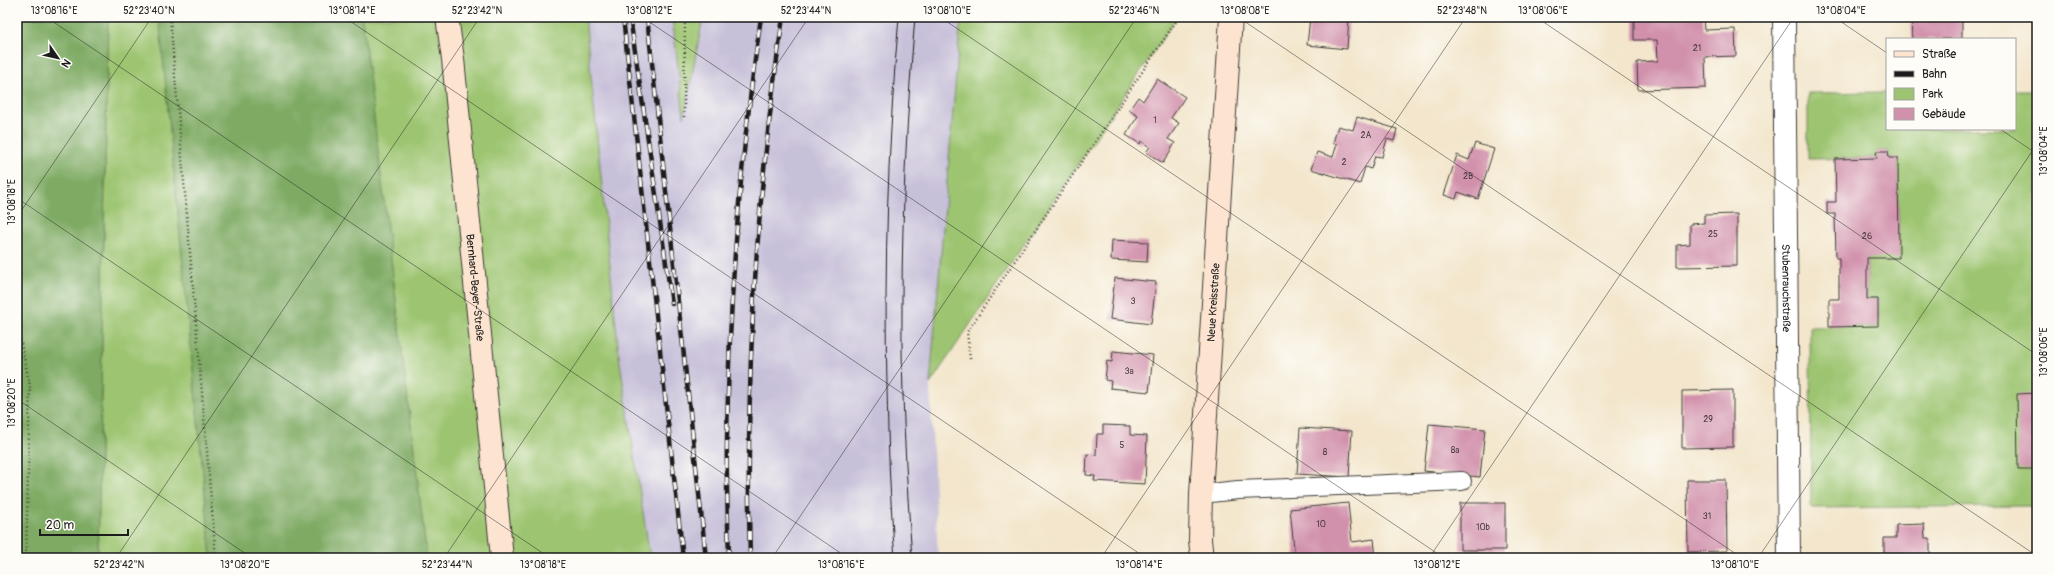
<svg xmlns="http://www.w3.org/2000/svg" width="2054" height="575" viewBox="0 0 2054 575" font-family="Pangolin,sans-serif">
  <rect width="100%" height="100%" fill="#fdfcf7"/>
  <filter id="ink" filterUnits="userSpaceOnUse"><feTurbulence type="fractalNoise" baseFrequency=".025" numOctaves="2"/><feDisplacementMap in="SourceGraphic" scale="8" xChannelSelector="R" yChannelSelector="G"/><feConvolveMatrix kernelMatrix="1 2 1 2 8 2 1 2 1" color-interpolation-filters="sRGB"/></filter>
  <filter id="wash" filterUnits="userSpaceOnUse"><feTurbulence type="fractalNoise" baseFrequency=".012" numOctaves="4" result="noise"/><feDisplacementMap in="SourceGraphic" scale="16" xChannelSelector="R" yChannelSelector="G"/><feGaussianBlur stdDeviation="0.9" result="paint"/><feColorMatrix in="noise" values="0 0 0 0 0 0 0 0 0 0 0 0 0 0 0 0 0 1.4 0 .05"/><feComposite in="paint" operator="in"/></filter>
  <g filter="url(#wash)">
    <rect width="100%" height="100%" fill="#f3e6cc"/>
    <path fill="#c7c0d9" d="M 585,17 L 672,17 L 684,115 L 703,17 L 961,17 L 930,384 L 938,558 L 650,558 L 619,356 Z"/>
    <path fill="#9dc571" stroke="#5c7046" d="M 108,17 L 585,17 L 619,356 L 650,558 L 98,558 Z
      M 672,17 L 703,17 L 684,117 Z
      M 961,17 L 1177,17 L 930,384 Z
      M 2015,91 L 2037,91 L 2037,506 L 1811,508 L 1810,327 L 1878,326 L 1878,299 L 1867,299 L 1867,258 L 1899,257 L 1898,159 L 1889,158 L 1888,151 L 1877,151 L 1877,158 L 1808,159 L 1808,93 L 1887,92 L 1887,129 L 2015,129 Z"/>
    <path fill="#7eaa63" stroke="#4d6340" d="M 17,17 L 108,17 L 98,558 L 17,558 Z
      M 159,17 L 362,17 L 427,558 L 211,558 Z"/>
    <g id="blocks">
      <path fill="#d191ac" d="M 1310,17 L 1349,17 L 1347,49 L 1307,45 Z
        M 1634,17 L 1703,17 L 1704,30 L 1735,29 L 1736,56 L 1705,57 L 1706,88 L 1638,90 L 1637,62 L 1658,61 L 1657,40 L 1634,40 Z
        M 1911,17 L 1962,17 L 1962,39 L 1912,39 Z
        M 1157,79 L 1185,97 L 1171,118 L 1179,123 L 1168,139 L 1175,143 L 1163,163 L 1146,152 L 1150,147 L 1141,141 L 1140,144 L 1126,135 L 1138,116 L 1129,110 L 1138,97 L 1143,101 Z
        M 1357,117 L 1397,129 L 1394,141 L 1387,139 L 1382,157 L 1375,156 L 1371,169 L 1365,167 L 1360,184 L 1311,169 L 1317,152 L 1333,157 L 1337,144 L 1333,143 L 1338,126 L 1353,130 Z
        M 1475,143 L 1494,149 L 1478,199 L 1458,192 L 1456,199 L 1444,195 L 1457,155 L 1469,160 Z
        M 1876,151 L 1888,151 L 1889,158 L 1898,158 L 1899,258 L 1867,258 L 1867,299 L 1878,299 L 1878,326 L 1829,327 L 1829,299 L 1839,299 L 1839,258 L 1836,258 L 1835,214 L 1827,214 L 1827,202 L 1836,202 L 1835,159 L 1877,158 Z
        M 1737,214 L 1737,266 L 1677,267 L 1677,245 L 1690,244 L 1690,224 L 1704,223 L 1704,215 Z
        M 1112,240 L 1148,242 L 1147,262 L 1111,260 Z
        M 1115,278 L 1156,282 L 1151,324 L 1110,319 Z
        M 1113,351 L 1153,355 L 1149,392 L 1110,388 L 1111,381 L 1105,380 L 1107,361 L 1112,362 Z
        M 1733,390 L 1733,447 L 1682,448 L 1682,391 Z
        M 2037,393 L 2037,469 L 2018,469 L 2017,394 Z
        M 1429,424 L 1485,429 L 1480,477 L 1424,471 Z
        M 1103,425 L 1130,426 L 1130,435 L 1147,436 L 1145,484 L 1094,481 L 1095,476 L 1086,475 L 1087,454 L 1096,455 L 1097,434 L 1103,434 Z
        M 1300,428 L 1352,431 L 1349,477 L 1297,474 Z
        M 1687,480 L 1726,480 L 1727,551 L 1688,552 Z
        M 1348,503 L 1352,542 L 1374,539 L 1376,558 L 1295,558 L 1290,509 Z
        M 1460,503 L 1505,503 L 1505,550 L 1460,550 Z
        M 1924,524 L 1925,538 L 1930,538 L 1930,558 L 1880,558 L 1880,555 L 1884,555 L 1884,538 L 1896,538 L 1896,525 Z"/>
    </g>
  </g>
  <g filter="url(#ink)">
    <use href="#blocks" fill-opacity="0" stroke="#3c3a36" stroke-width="1"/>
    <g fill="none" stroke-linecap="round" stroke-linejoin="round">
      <defs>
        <path id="lane" d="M 1201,494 L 1238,490 L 1462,481"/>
        <g id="street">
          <path id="s1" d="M 1784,17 L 1789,558"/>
        </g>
        <g id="secondary">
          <path id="s2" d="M 447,17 L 453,59 L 502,558"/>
          <path id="s3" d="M 1202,558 L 1200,540 L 1201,494 L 1231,17"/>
        </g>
      </defs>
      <use href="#lane" stroke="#3c3a36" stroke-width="20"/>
      <use href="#street" stroke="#3c3a36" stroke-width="24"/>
      <use href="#secondary" stroke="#3c3a36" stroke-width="24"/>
      <path stroke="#3c3a36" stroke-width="2.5" stroke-dasharray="1 3" stroke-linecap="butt" d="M 170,17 L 216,558
        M 17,20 L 107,17
        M 684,117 L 685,17
        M 17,324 L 30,386 L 26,558
        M 970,359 L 967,332 L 1179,17"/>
      <use href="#lane" stroke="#fff" stroke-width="18"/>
      <use href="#street" stroke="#fff" stroke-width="22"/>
      <use href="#secondary" stroke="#fde4d1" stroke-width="22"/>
      <path stroke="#1c1c1c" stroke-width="1" d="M 895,558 C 890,501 888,443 887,386 C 884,263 888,140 899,17
        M 912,558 C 906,474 901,389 902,304 C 902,208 907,113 915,17"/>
      <defs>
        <path id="rail" d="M 623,17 L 683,558
          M 630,17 L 672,304
          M 647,17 L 706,558
          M 729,558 C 728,519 726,479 727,440 C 729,298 740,157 761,17
          M 750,558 C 745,377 756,196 783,17"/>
      </defs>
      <use href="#rail" stroke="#1c1c1c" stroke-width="4.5"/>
      <use href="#rail" stroke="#fdfcf7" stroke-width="3" stroke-dasharray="9" stroke-linecap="butt"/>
    </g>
  </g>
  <path fill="none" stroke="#1c1c1c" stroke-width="1" stroke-opacity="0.45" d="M 46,17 L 848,558M 344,17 L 1146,558M 642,17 L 1444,558M 940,17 L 1742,558M 1238,17 L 2037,556M 1536,17 L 2037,355M 1834,17 L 1887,53M 2000,129 L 2037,154M 17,198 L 550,558M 17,217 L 152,17M 17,399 L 252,558M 116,558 L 480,17M 444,558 L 809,17M 772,558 L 1137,17M 1101,558 L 1466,17M 1429,558 L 1794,17M 1758,558 L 2037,144"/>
  <g text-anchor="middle" stroke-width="3" stroke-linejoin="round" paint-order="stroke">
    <g font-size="9" fill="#493940">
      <text x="1697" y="51">21</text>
      <text x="1155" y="123">1</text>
      <text x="1366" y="138">2A</text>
      <text x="1344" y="165">2</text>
      <text x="1468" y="179">2B</text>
      <text x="1713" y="237">25</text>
      <text x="1867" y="239">26</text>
      <text x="1133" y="304">3</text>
      <text x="1129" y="374">3a</text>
      <text x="1708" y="422">29</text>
      <text x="1122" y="448">5</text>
      <text x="1455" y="453">8a</text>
      <text x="1325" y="455">8</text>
      <text x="1707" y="519">31</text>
      <text x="1321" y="527">10</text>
      <text x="1483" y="530">10b</text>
    </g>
    <g font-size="11" fill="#1c1c1c" stroke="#fdfcf7">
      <text dy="4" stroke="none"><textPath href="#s2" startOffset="272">Bernhard-Beyer-Straße</textPath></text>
      <text dy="4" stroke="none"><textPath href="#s1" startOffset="271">Stubenrauchstraße</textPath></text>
      <text dy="4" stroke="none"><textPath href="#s3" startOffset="256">Neue Kreisstraße</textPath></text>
    </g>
  </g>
  <rect width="2054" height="575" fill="none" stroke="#fdfcf7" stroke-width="44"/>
  <rect x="1886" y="38" width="130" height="92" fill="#fdfcf7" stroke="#a3a29f"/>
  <rect x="1894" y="51" width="20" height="6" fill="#fde4d1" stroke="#a3a29f"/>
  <text x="1922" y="58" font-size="12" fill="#1c1c1c">Straße</text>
  <rect x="1894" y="71" width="20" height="6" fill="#1c1c1c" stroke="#a3a29f"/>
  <text x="1922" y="78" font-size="12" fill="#1c1c1c">Bahn</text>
  <rect x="1894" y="88" width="20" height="12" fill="#9dc571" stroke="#a3a29f"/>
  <text x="1922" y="98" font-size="12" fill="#1c1c1c">Park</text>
  <rect x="1894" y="108" width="20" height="12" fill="#d191ac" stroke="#a3a29f"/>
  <text x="1922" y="118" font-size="12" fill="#1c1c1c">Gebäude</text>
  <g transform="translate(58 58) rotate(124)" stroke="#fdfcf7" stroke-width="3" paint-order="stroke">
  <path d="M0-3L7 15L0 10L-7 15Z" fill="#1c1c1c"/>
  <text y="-6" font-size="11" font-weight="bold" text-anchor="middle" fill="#1c1c1c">N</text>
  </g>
  <path d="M40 529v6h88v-6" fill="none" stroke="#1c1c1c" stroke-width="2"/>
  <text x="46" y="529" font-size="12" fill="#1c1c1c" stroke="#fdfcf7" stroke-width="3" paint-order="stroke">20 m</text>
  <rect x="22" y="22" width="2010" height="531" fill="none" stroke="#1c1c1c" stroke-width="1.5"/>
  <g font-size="10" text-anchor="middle" fill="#1c1c1c">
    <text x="54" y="14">13°08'16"E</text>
    <text x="149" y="14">52°23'40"N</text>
    <text x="352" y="14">13°08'14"E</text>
    <text x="477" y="14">52°23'42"N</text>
    <text x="649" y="14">13°08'12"E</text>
    <text x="806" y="14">52°23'44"N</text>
    <text x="947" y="14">13°08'10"E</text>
    <text x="1134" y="14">52°23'46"N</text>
    <text x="1245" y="14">13°08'08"E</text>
    <text x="1462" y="14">52°23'48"N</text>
    <text x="1543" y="14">13°08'06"E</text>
    <text x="1841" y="14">13°08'04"E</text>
    <text transform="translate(2043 151) rotate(-90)" y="4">13°08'04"E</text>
    <text transform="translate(11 202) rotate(-90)" y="4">13°08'18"E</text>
    <text transform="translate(2043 352) rotate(-90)" y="4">13°08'06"E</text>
    <text transform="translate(11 403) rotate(-90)" y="4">13°08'20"E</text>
    <text x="119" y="568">52°23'42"N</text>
    <text x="245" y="568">13°08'20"E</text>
    <text x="447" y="568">52°23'44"N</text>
    <text x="543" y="568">13°08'18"E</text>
    <text x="841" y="568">13°08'16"E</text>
    <text x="1139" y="568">13°08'14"E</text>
    <text x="1437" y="568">13°08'12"E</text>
    <text x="1735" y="568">13°08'10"E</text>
  </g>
</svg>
